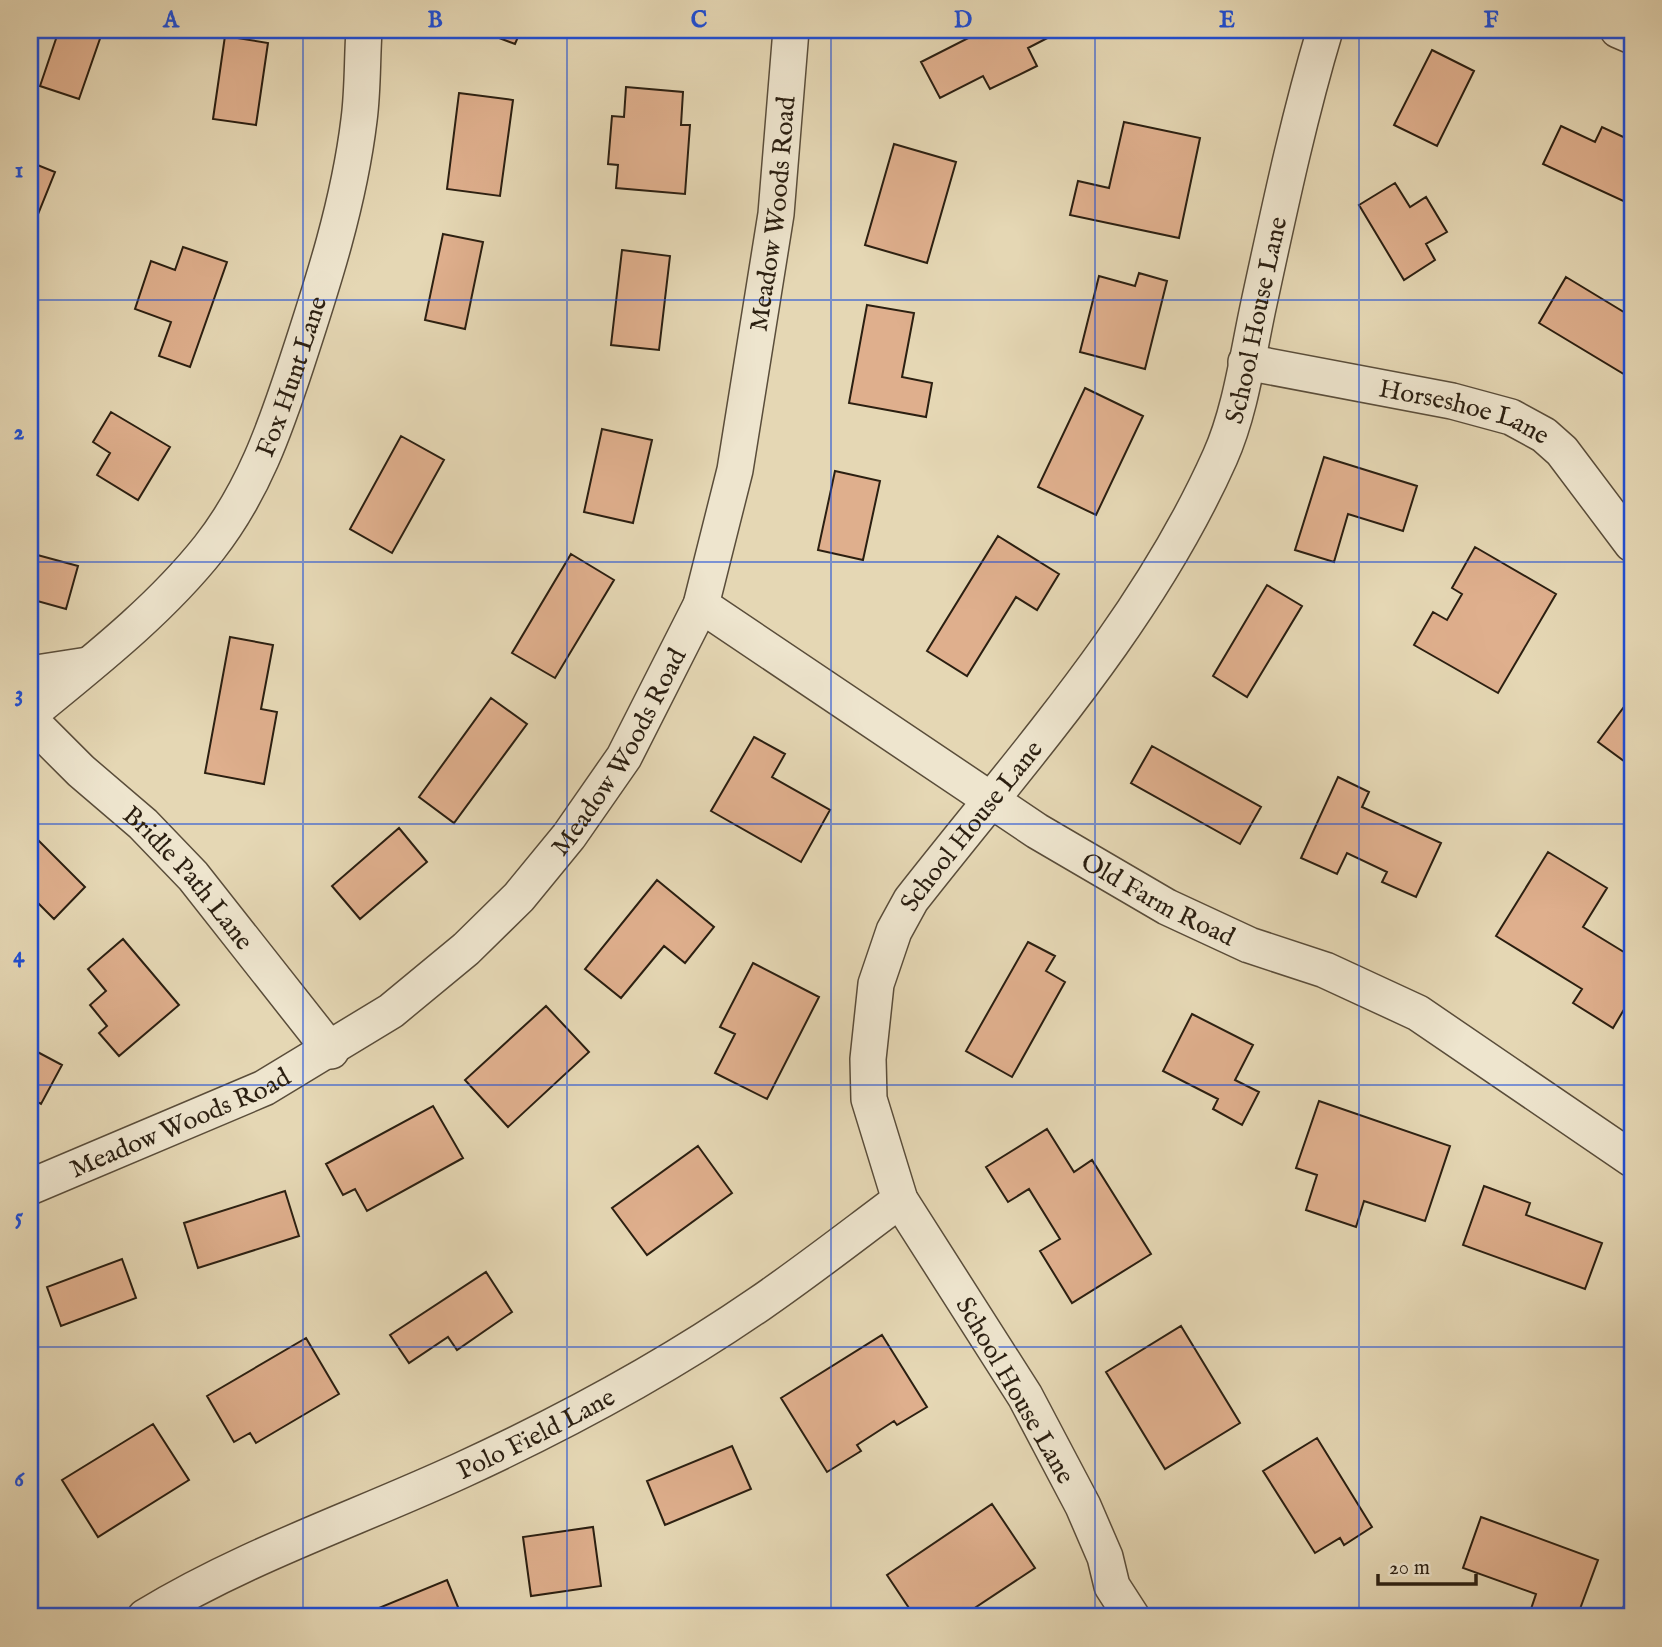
<svg xmlns="http://www.w3.org/2000/svg" width="1662" height="1647" viewBox="0 0 1662 1647" font-family="'IM FELL English',serif">
  <rect width="100%" height="100%" fill="#e5d7b4"/>
  <filter id="stains"><feTurbulence type="fractalNoise" baseFrequency=".00286" numOctaves="4"/><feColorMatrix values="0 0 0 0 .2 0 0 0 0 .09 0 0 0 0 .02 0 0 0 .5 -.17"/></filter>
  <radialGradient id="worn" r=".72"><stop offset=".6" stop-color="#630" stop-opacity="0"/><stop offset="1" stop-color="#630" stop-opacity=".3"/></radialGradient>
  <path fill="#dfaf8d" stroke="#2b1f11" stroke-width="2" d="M 59,30 L 103,30 L 79,99 L 40,86 Z
    M 478,30 L 521,30 L 515,44 Z
    M 984,30 L 1059,32 L 1028,48 L 1037,66 L 990,89 L 983,76 L 940,98 L 921,62 Z
    M 1173,30 L 1200,30 L 1199,35 Z
    M 225,36 L 268,43 L 256,125 L 213,119 Z
    M 1432,50 L 1474,71 L 1437,146 L 1394,125 Z
    M 626,87 L 683,92 L 681,125 L 690,125 L 685,194 L 616,188 L 618,165 L 608,164 L 612,116 L 624,117 Z
    M 459,93 L 513,100 L 500,196 L 447,189 Z
    M 1124,122 L 1200,138 L 1179,238 L 1070,215 L 1078,181 L 1109,188 Z
    M 1561,126 L 1595,142 L 1602,127 L 1632,141 L 1632,205 L 1543,164 Z
    M 894,144 L 956,162 L 927,263 L 865,245 Z
    M 30,162 L 55,172 L 34,224 L 30,222 Z
    M 1395,183 L 1410,207 L 1426,197 L 1447,232 L 1426,244 L 1435,260 L 1404,280 L 1359,205 Z
    M 443,234 L 483,242 L 465,329 L 425,320 Z
    M 183,247 L 227,262 L 190,367 L 159,356 L 171,322 L 135,309 L 151,261 L 175,270 Z
    M 622,250 L 670,256 L 659,350 L 611,345 Z
    M 1139,273 L 1167,281 L 1145,369 L 1080,352 L 1099,276 L 1135,286 Z
    M 1566,277 L 1632,317 L 1632,379 L 1539,323 Z
    M 867,305 L 914,313 L 902,377 L 932,383 L 926,417 L 849,403 Z
    M 1085,388 L 1143,416 L 1096,515 L 1038,487 Z
    M 111,412 L 170,447 L 138,500 L 97,475 L 110,453 L 93,442 Z
    M 602,429 L 652,440 L 633,523 L 584,512 Z
    M 401,436 L 444,460 L 392,553 L 350,529 Z
    M 1324,457 L 1417,486 L 1403,531 L 1348,514 L 1334,562 L 1295,550 Z
    M 835,471 L 880,481 L 863,560 L 818,550 Z
    M 998,536 L 1059,574 L 1037,610 L 1016,597 L 967,676 L 927,651 Z
    M 1475,547 L 1556,594 L 1498,693 L 1414,645 L 1433,612 L 1447,620 L 1462,594 L 1452,588 Z
    M 30,553 L 78,566 L 66,609 L 30,599 Z
    M 571,554 L 614,580 L 555,678 L 512,653 Z
    M 1267,585 L 1302,606 L 1247,697 L 1213,676 Z
    M 230,637 L 273,645 L 261,709 L 277,712 L 264,784 L 205,773 Z
    M 1632,696 L 1632,767 L 1598,742 Z
    M 491,698 L 527,724 L 454,823 L 419,797 Z
    M 754,737 L 785,754 L 772,777 L 830,810 L 801,862 L 711,811 Z
    M 1152,746 L 1261,807 L 1240,844 L 1131,783 Z
    M 1338,777 L 1369,792 L 1362,807 L 1441,843 L 1416,897 L 1382,882 L 1387,872 L 1347,853 L 1337,874 L 1301,858 Z
    M 399,828 L 427,862 L 360,919 L 332,886 Z
    M 30,832 L 85,887 L 54,919 L 30,895 Z
    M 1548,852 L 1607,888 L 1583,927 L 1632,957 L 1632,996 L 1613,1028 L 1573,1003 L 1582,989 L 1496,936 Z
    M 657,880 L 714,927 L 685,963 L 664,946 L 621,998 L 585,969 Z
    M 123,939 L 179,1005 L 119,1056 L 99,1033 L 107,1026 L 90,1005 L 106,991 L 88,969 Z
    M 1028,942 L 1055,956 L 1046,971 L 1065,982 L 1012,1077 L 966,1051 Z
    M 753,963 L 819,997 L 767,1099 L 715,1073 L 735,1034 L 720,1027 Z
    M 546,1006 L 589,1052 L 508,1127 L 465,1080 Z
    M 1192,1014 L 1253,1045 L 1235,1080 L 1259,1092 L 1242,1125 L 1213,1109 L 1218,1099 L 1163,1071 Z
    M 30,1048 L 62,1065 L 41,1104 L 30,1098 Z
    M 1319,1101 L 1450,1146 L 1425,1221 L 1364,1201 L 1356,1227 L 1306,1210 L 1317,1175 L 1296,1168 Z
    M 433,1106 L 463,1158 L 367,1211 L 355,1189 L 343,1195 L 326,1164 Z
    M 1047,1129 L 1074,1172 L 1092,1160 L 1151,1254 L 1072,1303 L 1040,1251 L 1060,1239 L 1029,1189 L 1008,1202 L 986,1167 Z
    M 698,1146 L 732,1193 L 647,1255 L 612,1208 Z
    M 1484,1186 L 1530,1203 L 1526,1215 L 1602,1243 L 1585,1289 L 1463,1245 Z
    M 285,1191 L 299,1236 L 198,1268 L 184,1223 Z
    M 122,1259 L 136,1298 L 61,1326 L 47,1287 Z
    M 486,1272 L 512,1312 L 457,1350 L 448,1337 L 409,1363 L 390,1335 Z
    M 1181,1326 L 1240,1423 L 1165,1469 L 1106,1372 Z
    M 882,1335 L 927,1407 L 897,1425 L 894,1421 L 857,1445 L 861,1451 L 827,1472 L 781,1398 Z
    M 306,1338 L 339,1394 L 256,1443 L 250,1433 L 234,1442 L 207,1396 Z
    M 153,1424 L 189,1480 L 98,1537 L 62,1480 Z
    M 1317,1438 L 1372,1527 L 1344,1545 L 1340,1538 L 1315,1553 L 1263,1471 Z
    M 732,1446 L 751,1489 L 665,1525 L 647,1481 Z
    M 992,1504 L 1035,1568 L 961,1617 L 915,1617 L 887,1575 Z
    M 1481,1517 L 1598,1560 L 1577,1617 L 1553,1617 L 1531,1609 L 1536,1594 L 1463,1568 Z
    M 593,1527 L 601,1586 L 531,1596 L 523,1537 Z
    M 447,1580 L 462,1617 L 371,1617 L 369,1612 Z
    M 1632,1582 L 1632,1617 L 1620,1617 Z"/>
  <g fill="none" stroke-linecap="round" stroke-linejoin="round">
    <defs>
      <g id="street">
        <path d="M 1618,30 L 1632,36"/>
        <path id="s1" d="M 1246,362 L 1452,401 L 1511,417 L 1544,435 L 1562,451 L 1632,544"/>
        <path id="s2" d="M 701,605 L 1037,831 L 1167,907 L 1249,945 L 1325,970 L 1418,1013 L 1632,1159"/>
        <path d="M 30,674 L 88,665"/>
        <path id="s3" d="M 30,714 C 92,663 159,611 209,548 C 253,492 275,429 297,362 C 323,283 349,203 359,120 C 363,90 362,60 364,30"/>
        <path id="s4" d="M 30,720 L 81,771 L 143,824 L 193,876 L 331,1051"/>
        <path id="s5" d="M 30,1187 L 264,1088 L 391,1011 L 466,949 L 519,897 L 569,836 L 624,757 L 701,605 L 735,470 L 776,214 L 791,30"/>
        <path id="s6" d="M 145,1617 C 245,1556 356,1519 462,1470 C 564,1423 666,1368 759,1304 C 807,1271 853,1235 900,1200"/>
        <path id="s7" d="M 1132,1617 L 1112,1586 L 1105,1557 L 1083,1506 L 1025,1396 L 900,1200 L 869,1099 L 868,1059 L 876,984 L 894,931 L 911,900 C 1022,758 1146,623 1220,457 C 1241,410 1248,353 1259,303 C 1279,211 1298,120 1325,30"/>
      </g>
    </defs>
    <use href="#street" stroke="#5a4d3a" stroke-width="38"/>
    <use href="#street" stroke="#eee5ce" stroke-width="35"/>
  </g>
  <path fill="none" stroke="#1d4ed8" stroke-width="2" stroke-opacity="0.55" d="M 303,30 L 303,1617M 567,30 L 567,1617M 831,30 L 831,1617M 1095,30 L 1095,1617M 1359,30 L 1359,1617M 30,300 L 1632,300M 30,562 L 1632,562M 30,824 L 1632,824M 30,1085 L 1632,1085M 30,1347 L 1632,1347"/>
  <g text-anchor="middle" stroke-width="7" stroke-linejoin="round" paint-order="stroke">
    <g font-size="26" fill="#2b1f11" stroke="#eee5ce">
      <text dy="9" stroke="none"><textPath href="#s5" startOffset="1318">Meadow Woods Road</textPath></text>
      <text dy="9" stroke="none"><textPath href="#s7" startOffset="1475">School House Lane</textPath></text>
      <text dy="9" stroke="none"><textPath href="#s3" startOffset="436">Fox Hunt Lane</textPath></text>
      <text dy="9" stroke="none"><textPath href="#s1" startOffset="224">Horseshoe Lane</textPath></text>
      <text dy="9" stroke="none"><textPath href="#s5" startOffset="751">Meadow Woods Road</textPath></text>
      <text dy="9" stroke="none"><textPath href="#s7" startOffset="887">School House Lane</textPath></text>
      <text dy="9" stroke="none"><textPath href="#s4" startOffset="224">Bridle Path Lane</textPath></text>
      <text dy="9" stroke="none"><textPath href="#s2" startOffset="544">Old Farm Road</textPath></text>
      <text dy="9" stroke="none"><textPath href="#s5" startOffset="163">Meadow Woods Road</textPath></text>
      <text transform="translate(1016 1390) rotate(60)" y="9">School House Lane</text>
      <text dy="9" stroke="none"><textPath href="#s6" startOffset="432">Polo Field Lane</textPath></text>
    </g>
  </g>
  <rect width="1662" height="1647" fill="none" stroke="#e5d7b4" stroke-width="77"/>
  <path d="M1378 1574v10h98v-10" fill="none" stroke="#2b1f11" stroke-width="3.5"/>
  <text x="1389" y="1574" font-size="21" fill="#2b1f11" stroke="#eee5ce" stroke-width="5" paint-order="stroke">20 m</text>
  <rect x="38" y="38" width="1586" height="1570" fill="none" stroke="#1d4ed8" stroke-width="2.5"/>
  <g font-size="23" text-anchor="middle" font-weight="bold" fill="#1d4ed8">
    <text x="171" y="27">A</text>
    <text x="435" y="27">B</text>
    <text x="699" y="27">C</text>
    <text x="963" y="27">D</text>
    <text x="1227" y="27">E</text>
    <text x="1491" y="27">F</text>
    <text x="19" y="177">1</text>
    <text x="19" y="439">2</text>
    <text x="19" y="701">3</text>
    <text x="19" y="962">4</text>
    <text x="19" y="1224">5</text>
    <text x="19" y="1486">6</text>
  </g>
  <rect width="100%" height="100%" filter="url(#stains)"/>
  <rect width="100%" height="100%" fill="url(#worn)"/>
</svg>
